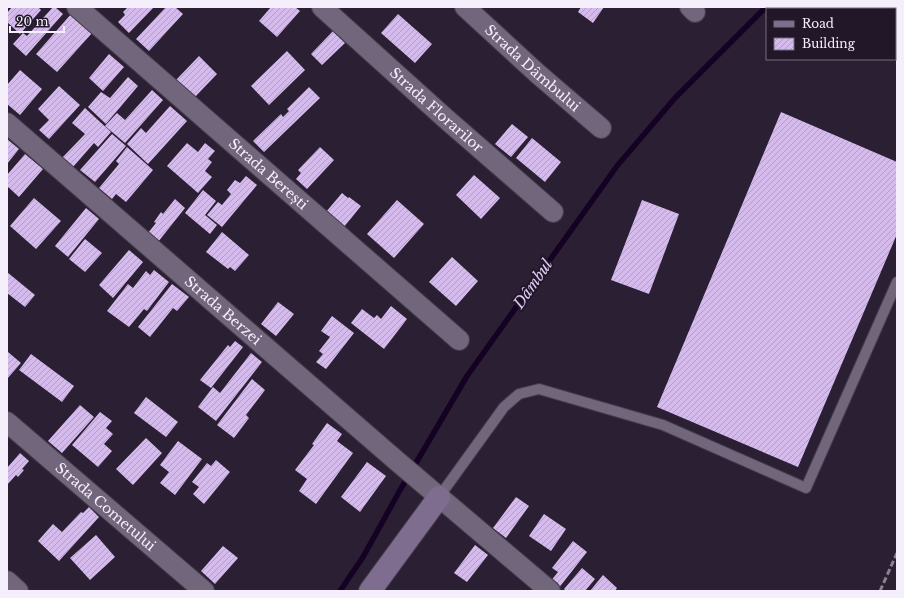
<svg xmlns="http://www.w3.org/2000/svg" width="904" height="598" viewBox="0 0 904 598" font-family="'Libre Baskerville',serif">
  <defs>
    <pattern id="building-hatch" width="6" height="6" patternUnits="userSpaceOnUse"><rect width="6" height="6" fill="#d5baec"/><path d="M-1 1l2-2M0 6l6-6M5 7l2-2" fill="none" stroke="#b29ec4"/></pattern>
  </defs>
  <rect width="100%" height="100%" fill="#2b2033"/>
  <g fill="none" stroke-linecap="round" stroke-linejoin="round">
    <path stroke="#150124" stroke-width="5.5" d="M 340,591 L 363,557 L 399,492 L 467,376 L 617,166 L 675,98 L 766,7"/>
  </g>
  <path fill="url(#building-hatch)" d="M 12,7 L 38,7 L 41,10 L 20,34 L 7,22 L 7,13 Z
    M 53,7 L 55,7 L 63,14 L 26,56 L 13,44 L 23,33 L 27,36 Z
    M 128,7 L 154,7 L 129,33 L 118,22 L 125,15 L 123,12 Z
    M 166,7 L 175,7 L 183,14 L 149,51 L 136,39 Z
    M 271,7 L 295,7 L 300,11 L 277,37 L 259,21 Z
    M 581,7 L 604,7 L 593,23 L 578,12 Z
    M 72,13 L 93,32 L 57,72 L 36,54 Z
    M 398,14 L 432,44 L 415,63 L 381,33 Z
    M 333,31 L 345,43 L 322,65 L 311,54 Z
    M 287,51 L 305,70 L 269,105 L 251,86 Z
    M 109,54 L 124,67 L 103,91 L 89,78 Z
    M 199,56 L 217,74 L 194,98 L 176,80 Z
    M 20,70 L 42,89 L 20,115 L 7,104 L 7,85 Z
    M 128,77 L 138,86 L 106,124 L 88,107 L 101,92 L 110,98 Z
    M 59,86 L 80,105 L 49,139 L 39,130 L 49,120 L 38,109 Z
    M 309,87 L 320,98 L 264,152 L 253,141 L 281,114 L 283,117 L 289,111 L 287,109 Z
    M 152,90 L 163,100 L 125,143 L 105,126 L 117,113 L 125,120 Z
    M 170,106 L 187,121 L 148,164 L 127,144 L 141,128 L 146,133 Z
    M 85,108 L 111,132 L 98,147 L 94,143 L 73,167 L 62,158 L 85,134 L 72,123 Z
    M 781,112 L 897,162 L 897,234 L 798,467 L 657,407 Z
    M 512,124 L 528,137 L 511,157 L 495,144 Z
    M 112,134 L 126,146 L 95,182 L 80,170 Z
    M 532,138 L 561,162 L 545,182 L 516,158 Z
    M 7,139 L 19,149 L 7,164 Z
    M 187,143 L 198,152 L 205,143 L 215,151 L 208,159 L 212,162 L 205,171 L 212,177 L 198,193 L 167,166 Z
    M 127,147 L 153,170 L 126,202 L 116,194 L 112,199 L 99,188 L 119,164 L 116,161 Z
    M 320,147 L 334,160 L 307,189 L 296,179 L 301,173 L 298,170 Z
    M 25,154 L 43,169 L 19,197 L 7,186 L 7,175 Z
    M 474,175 L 500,198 L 481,219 L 456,195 Z
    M 246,176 L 257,185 L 222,227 L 207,215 L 218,202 L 222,205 L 231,194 L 227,190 L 235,180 L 240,183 Z
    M 203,190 L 216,201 L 205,215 L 217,225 L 210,234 L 185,213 Z
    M 342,193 L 348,198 L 349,197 L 361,206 L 344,227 L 326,212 Z
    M 34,198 L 61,221 L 36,249 L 10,226 Z
    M 175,199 L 185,208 L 158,242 L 148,233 L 156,223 L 154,222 L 161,212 L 163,214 Z
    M 397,200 L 424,224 L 394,258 L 367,234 Z
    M 642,200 L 679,214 L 649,294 L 611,280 Z
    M 86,208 L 99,219 L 68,257 L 55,246 Z
    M 222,232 L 249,255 L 235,271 L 230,267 L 228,269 L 206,252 Z
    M 85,239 L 102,253 L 85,272 L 69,259 Z
    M 129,250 L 143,262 L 113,298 L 99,285 Z
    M 452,257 L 478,281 L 456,306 L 429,282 Z
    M 154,270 L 169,282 L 147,311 L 144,309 L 129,327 L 107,311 L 128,284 L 133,288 L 146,271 L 150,275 Z
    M 7,272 L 35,295 L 25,307 L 7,293 Z
    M 172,284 L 189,297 L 177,311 L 173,308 L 150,337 L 138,327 Z
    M 278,302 L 294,314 L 276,336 L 261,324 Z
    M 391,306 L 407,319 L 384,349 L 351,323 L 362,309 L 374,318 L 377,315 L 381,319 Z
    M 332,316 L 354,333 L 326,369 L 316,362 L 323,354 L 319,351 L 330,337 L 321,331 Z
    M 235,341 L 243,347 L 211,388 L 200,380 L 228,345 L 230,347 Z
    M 8,352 L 21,363 L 7,379 L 7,353 Z
    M 251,353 L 262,362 L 216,421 L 198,407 L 213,387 L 220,393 Z
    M 31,354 L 74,386 L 62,402 L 19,370 Z
    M 252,379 L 265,390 L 246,415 L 249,418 L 234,438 L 217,425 Z
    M 146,397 L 178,422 L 166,437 L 134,413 Z
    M 80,405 L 94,417 L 62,453 L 48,441 Z
    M 100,412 L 112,421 L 106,428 L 113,434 L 104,444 L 112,451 L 98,467 L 72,445 Z
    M 327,423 L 342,434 L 337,441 L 353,453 L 316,504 L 299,491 L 307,479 L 295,470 L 314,445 L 312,444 Z
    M 146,438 L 162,453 L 133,485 L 116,469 Z
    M 178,441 L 202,459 L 175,495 L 160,483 L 169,472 L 160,465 Z
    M 20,453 L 29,461 L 22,469 L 24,470 L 18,477 L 16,475 L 7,485 L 7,468 Z
    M 216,460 L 230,472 L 204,504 L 193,494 L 199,487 L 192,482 L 207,463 L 211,466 Z
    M 367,462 L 386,476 L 360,512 L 341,497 Z
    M 516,497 L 529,506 L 506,538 L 493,528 Z
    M 89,507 L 99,517 L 59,561 L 38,541 L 53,524 L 62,532 L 81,512 L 83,513 Z
    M 544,514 L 566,529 L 551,551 L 529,536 Z
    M 96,535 L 115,557 L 90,580 L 70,558 Z
    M 573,541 L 587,552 L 558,589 L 550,582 L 558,572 L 552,568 Z
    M 475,545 L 488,555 L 467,582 L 454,573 Z
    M 223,546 L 238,558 L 215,584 L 201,571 Z
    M 582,568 L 595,579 L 585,591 L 566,591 L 564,589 Z
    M 603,575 L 617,588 L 615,591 L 590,591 Z"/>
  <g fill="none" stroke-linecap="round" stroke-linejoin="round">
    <defs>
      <path id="lane" d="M 439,497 L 504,407 L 519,394 L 539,389 L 663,425 L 806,488 L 897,282"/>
      <g id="street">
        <path id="s1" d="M 77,7 L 459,340"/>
        <path id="s2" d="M 322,7 L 445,118 L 553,212"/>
        <path id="s3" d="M 465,7 L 538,74 L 601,128"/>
        <path d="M 690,7 L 695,12"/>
        <path id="s4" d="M 7,123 L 398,462 L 550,591"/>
        <path id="s5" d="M 7,422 L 204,591"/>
        <path d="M 7,581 L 18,591"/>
      </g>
      <path id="secondary" d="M 370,591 L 439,497"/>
    </defs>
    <use href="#lane" stroke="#453c4c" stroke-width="12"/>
    <use href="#street" stroke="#453c4c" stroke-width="22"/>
    <use href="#secondary" stroke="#453c4c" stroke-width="24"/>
    <use href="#lane" stroke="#72667d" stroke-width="10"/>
    <use href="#street" stroke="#72667d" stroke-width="20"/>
    <use href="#secondary" stroke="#7f6d8f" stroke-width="22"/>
    <path stroke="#898191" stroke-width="3" stroke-dasharray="6 3" stroke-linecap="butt" d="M 880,591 L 897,553"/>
  </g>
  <g text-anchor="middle" stroke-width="4" stroke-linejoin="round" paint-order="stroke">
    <g font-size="14" fill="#f5effc" stroke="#211729">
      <text dy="5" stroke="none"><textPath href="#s3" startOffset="91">Strada Dâmbului</textPath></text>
      <text dy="5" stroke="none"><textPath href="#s2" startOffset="154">Strada Florarilor</textPath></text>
      <text dy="5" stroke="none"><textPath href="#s1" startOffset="254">Strada Berești</textPath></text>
      <text dy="5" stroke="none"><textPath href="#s4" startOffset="286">Strada Berzei</textPath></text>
      <text dy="5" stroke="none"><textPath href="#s5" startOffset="130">Strada Cometului</textPath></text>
    </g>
    <g font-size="15" font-style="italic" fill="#e1cbf6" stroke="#211729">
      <text transform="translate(533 284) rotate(-55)" y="5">Dâmbul</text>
    </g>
  </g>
  <rect width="904" height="598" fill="none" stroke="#f5effc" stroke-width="16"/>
  <rect x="766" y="8" width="130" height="52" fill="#211729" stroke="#766d7d"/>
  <rect x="774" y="21" width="20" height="6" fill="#7f6d8f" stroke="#766d7d"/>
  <text x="802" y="28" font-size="12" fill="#f5effc">Road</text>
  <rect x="774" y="38" width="20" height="12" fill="url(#building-hatch)" stroke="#766d7d"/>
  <text x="802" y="48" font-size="12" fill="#f5effc">Building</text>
  <path d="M10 26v6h54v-6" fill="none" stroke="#f5effc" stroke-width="2"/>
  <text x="16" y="26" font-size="12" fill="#f5effc" stroke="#211729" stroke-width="3" paint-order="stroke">20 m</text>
</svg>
